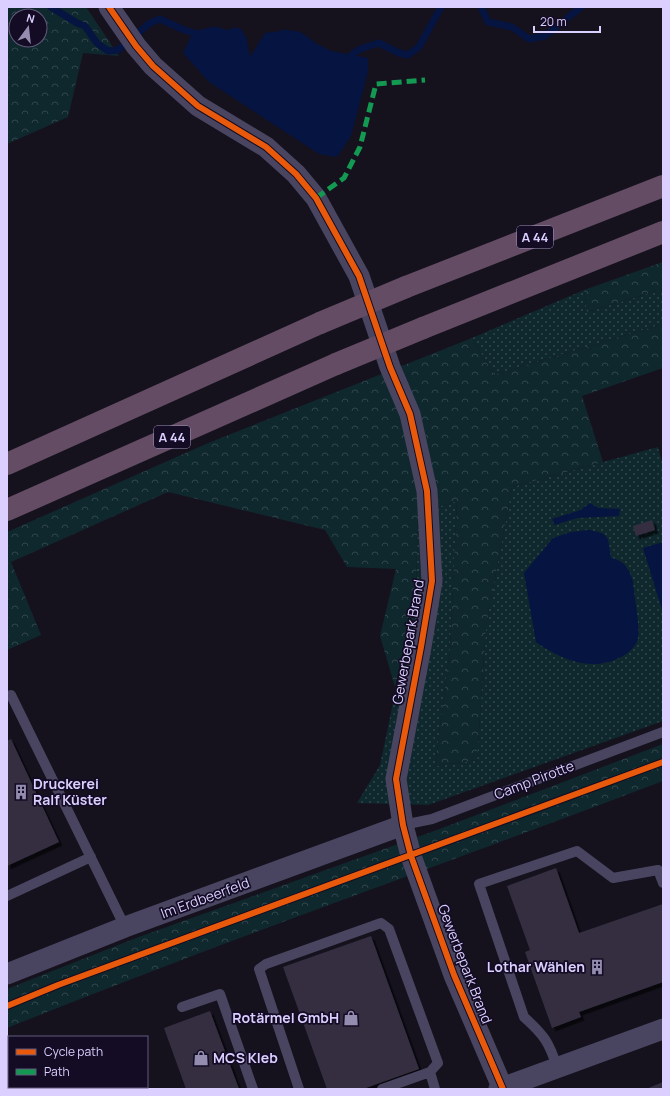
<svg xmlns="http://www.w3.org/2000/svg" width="670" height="1096" viewBox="0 0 670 1096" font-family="Manrope,sans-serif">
  <defs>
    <pattern id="grass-dots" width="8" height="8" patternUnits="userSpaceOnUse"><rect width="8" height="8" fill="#0f282d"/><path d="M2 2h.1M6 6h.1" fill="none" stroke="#31464c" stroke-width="1.8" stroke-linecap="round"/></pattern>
    <pattern id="forest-crowns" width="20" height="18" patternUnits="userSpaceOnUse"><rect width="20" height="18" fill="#0f282d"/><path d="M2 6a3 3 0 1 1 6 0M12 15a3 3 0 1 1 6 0" fill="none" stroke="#31464c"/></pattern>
    <filter id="shadow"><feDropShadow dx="3.5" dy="3.5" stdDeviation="0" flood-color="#0009"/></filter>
  </defs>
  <rect width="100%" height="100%" fill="#15121e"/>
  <path fill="url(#grass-dots)" d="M 663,289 L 663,324 L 494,375 L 472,338 L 584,290 L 587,312 Z
    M 658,447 L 663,466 L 663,721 L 428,805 L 357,803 L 380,765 L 416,593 L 418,513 L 457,501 L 450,649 L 435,766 L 477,760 L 486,626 L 512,487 Z"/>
  <path fill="url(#forest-crowns)" fill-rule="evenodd" d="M 7,7 L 86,7 L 119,56 L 83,53 L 68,117 L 7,144 ZM 16,16 L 40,16 L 40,40 L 16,40 Z
    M 663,262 L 663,289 L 587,312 L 584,290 Z
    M 663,324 L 663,368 L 582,396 L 603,462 L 512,487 L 486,626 L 477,760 L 435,766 L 450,649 L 457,501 L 418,513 L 416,593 L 395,687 L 380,636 L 396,569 L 347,567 L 325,530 L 168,492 L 11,562 L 41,635 L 7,650 L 7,532 L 206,444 L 472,338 L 494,375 Z
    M 663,744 L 663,781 C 444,864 224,941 7,1028 L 7,989 L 136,938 L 437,830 Z"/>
  <path fill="#061441" d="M 281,31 L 315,43 L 331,51 L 368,58 L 368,72 L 351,136 L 337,157 L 319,154 L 209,82 L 183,53 L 193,32 L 243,32 L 244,56 L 250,57 L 265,33 Z
    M 590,503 L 598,508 L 620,509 L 619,516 L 577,518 L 555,525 L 552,519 L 581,510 Z
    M 588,530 C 610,533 608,537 611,558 C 624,560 630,570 633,582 C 634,597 640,623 638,637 C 638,643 631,651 626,654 C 595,674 563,661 536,642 L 524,573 L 553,538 L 571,532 Z
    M 663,542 L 663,613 L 643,548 Z"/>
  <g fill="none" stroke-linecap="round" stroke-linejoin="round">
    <path stroke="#061441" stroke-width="7" d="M 51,7 L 77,23 L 85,26 L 97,43 L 108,51 L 118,50 L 150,23 L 160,19 L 184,30 L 198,34 L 215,30 L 229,34 L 234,31 L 239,32 L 243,39 L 248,65
      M 481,7 L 488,22 L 512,27 L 529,39 L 545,36 L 581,7
      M 283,33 L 298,35 L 310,43
      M 347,61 C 352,50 368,46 379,43 L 399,53 L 408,55 L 419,47 L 441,7"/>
  </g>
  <path fill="#342f41" filter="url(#shadow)" d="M 652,520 L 655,530 L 636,536 L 633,526 Z
    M 11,739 L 59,842 L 7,866 L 7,741 Z
    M 556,868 L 579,933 L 663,904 L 663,982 L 579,1012 L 581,1017 L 552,1028 L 525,952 L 530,950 L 507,886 Z
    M 371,936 L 419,1069 L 363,1089 L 327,1089 L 283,967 Z
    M 210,1011 L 239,1089 L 186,1089 L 164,1028 Z
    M 663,1082 L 663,1089 L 646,1089 Z"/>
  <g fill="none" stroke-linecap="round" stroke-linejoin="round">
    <path stroke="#494560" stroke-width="10" d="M 7,696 L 11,695 L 125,927
      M 403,825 L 432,819 L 663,732
      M 7,896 L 91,857
      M 182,1007 L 220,994 L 253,1089
      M 557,1067 C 549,1042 544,1035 524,1017 L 479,884 L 577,851 L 613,878 L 658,870 L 663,883
      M 299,1089 L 259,969 L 266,964 L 381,923 L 389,929 L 438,1063 L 430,1072 L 435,1089
      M 382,1089 L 430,1072"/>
    <path stroke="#494560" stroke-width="21" d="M 109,7 L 136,46 L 153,66 L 198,106 L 266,147 L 296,174 L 316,198 L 359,276 L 390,367 L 410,414 L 427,491 L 432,581 L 421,647 L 396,779 L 403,825 L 411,856 L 454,975 L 503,1089
      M 7,974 L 125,927 L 403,825
      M 499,1089 L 663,1029"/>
    <path stroke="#644c65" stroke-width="22" d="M 406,287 L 663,186
      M 423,328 L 663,232
      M 7,464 L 320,323
      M 7,510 L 336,364"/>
    <path stroke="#644c65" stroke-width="22" d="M 320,323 L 406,287
      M 336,364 L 423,328"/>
    <path stroke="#139951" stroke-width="5" stroke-dasharray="10 5" stroke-linecap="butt" d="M 316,198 L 344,178 L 360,147 L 376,84 L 425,80"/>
    <defs>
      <path id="cycleway" d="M 109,7 L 136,46 L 153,66 L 198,106 L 266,147 L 296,174 L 316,198 L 359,276 L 390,367 L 410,414 L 427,491 L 432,581 L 421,647 L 396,779 L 403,825 L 411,856 L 454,975 L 503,1089
        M 7,1006 L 58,985 L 663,762"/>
    </defs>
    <use href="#cycleway" stroke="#130c24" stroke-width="8"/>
    <use href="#cycleway" stroke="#e8590c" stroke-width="6"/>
  </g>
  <defs>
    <symbol id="building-bare" viewBox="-9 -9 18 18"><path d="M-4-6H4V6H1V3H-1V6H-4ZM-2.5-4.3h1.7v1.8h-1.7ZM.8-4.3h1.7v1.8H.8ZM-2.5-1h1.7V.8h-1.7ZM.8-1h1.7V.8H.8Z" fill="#958db0" stroke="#130c24" stroke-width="2.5" paint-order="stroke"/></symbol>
    <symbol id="shop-bare" viewBox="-9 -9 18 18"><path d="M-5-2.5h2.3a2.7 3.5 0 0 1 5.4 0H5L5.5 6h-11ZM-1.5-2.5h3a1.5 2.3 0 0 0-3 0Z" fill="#958db0" stroke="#130c24" stroke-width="2.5" paint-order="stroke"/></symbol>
  </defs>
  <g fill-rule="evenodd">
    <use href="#building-bare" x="10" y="781" width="22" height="22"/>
    <use href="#building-bare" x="586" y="956" width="22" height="22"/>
    <use href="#shop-bare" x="340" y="1007" width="22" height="22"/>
    <use href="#shop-bare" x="190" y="1047" width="22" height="22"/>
  </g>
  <g text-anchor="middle" stroke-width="3.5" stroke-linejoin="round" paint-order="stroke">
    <g fill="#130c24" stroke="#9e94bd" stroke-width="1">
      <rect x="517" y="226" width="36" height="22" rx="3"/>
      <rect x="154" y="426" width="36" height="22" rx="3"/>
    </g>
    <g font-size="13" font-weight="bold" fill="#dacfff">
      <text x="535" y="242">A 44</text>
      <text x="172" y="442">A 44</text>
    </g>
    <g font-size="14" fill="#dacfff" stroke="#130c24">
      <text transform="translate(408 642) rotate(-80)" y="5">Gewerbepark Brand</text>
      <text transform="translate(534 780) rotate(-21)" y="5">Camp Pirotte</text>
      <text transform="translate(205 898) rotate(-20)" y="5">Im Erdbeerfeld</text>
      <text transform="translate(465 964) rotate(69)" y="5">Gewerbepark Brand</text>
    </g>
    <g font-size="14" font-weight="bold" fill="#dacfff" stroke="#130c24" text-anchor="start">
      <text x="33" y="789">Druckerei<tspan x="33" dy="16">Ralf Küster</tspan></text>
      <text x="585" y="972" text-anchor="end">Lothar Wählen</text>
      <text x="339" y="1023" text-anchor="end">Rotärmel GmbH</text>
      <text x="213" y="1063">MCS Kleb</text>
    </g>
  </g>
  <rect width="670" height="1096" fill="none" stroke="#dacfff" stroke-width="16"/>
  <rect x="8" y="1036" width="140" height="52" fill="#130c24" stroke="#635a7c"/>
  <rect x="16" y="1049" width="20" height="6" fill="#e8590c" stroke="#635a7c"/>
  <text x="44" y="1056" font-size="12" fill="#dacfff">Cycle path</text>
  <rect x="16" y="1069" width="20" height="6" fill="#139951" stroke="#635a7c"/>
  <text x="44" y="1076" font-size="12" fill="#dacfff">Path</text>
  <g transform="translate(28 28) rotate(15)"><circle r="19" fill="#130c24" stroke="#635a7c"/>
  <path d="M0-3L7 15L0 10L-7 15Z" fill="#958db0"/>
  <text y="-6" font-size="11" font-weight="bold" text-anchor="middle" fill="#dacfff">N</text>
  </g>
  <path d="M534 26v6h66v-6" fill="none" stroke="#dacfff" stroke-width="2"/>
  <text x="540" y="26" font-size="12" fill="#dacfff" stroke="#130c24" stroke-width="3" paint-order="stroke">20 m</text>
</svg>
